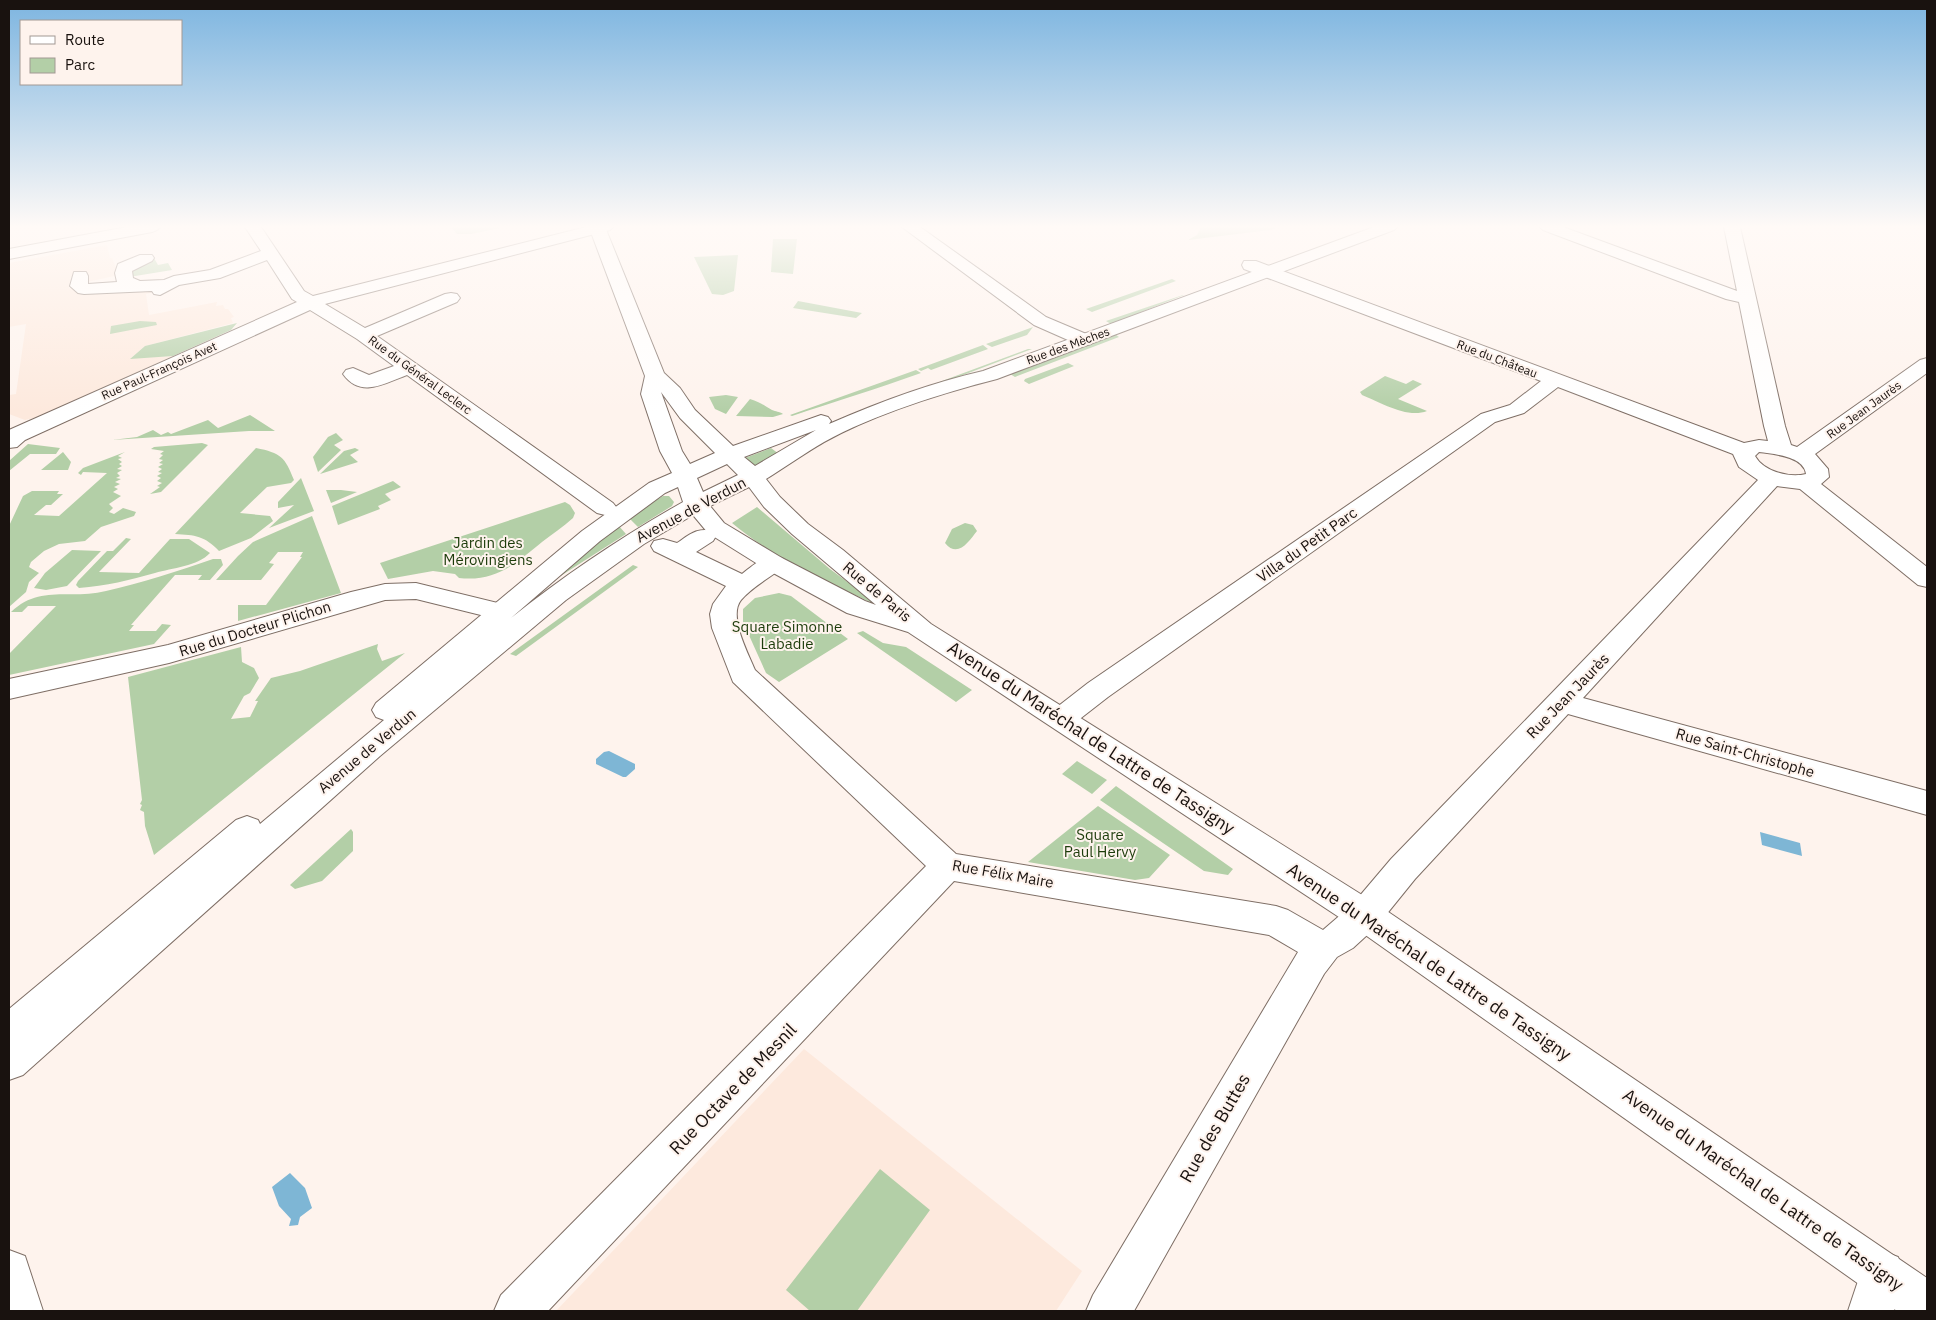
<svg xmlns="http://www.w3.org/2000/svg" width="1936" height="1320" viewBox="0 0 1936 1320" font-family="'IBM Plex Sans',sans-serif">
  <rect width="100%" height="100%" fill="#fef3ed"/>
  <path fill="#fde9dd" d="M 107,245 L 110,258 L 112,258 L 119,275 L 87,282 L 87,273 L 71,277 L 69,288 L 80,291 L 82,294 L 108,289 L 138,287 L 155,292 L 146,294 L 149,315 L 217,302 L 216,306 L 223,305 L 225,309 L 228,309 L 234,317 L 231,318 L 233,323 L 145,346 L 131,358 L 173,356 L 42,416 L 25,420 L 9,414 L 9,395 L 16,394 L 26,324 L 9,327 L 9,263 Z
    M 804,1049 L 1082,1271 L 1056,1311 L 556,1311 Z"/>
  <path fill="#b3cfa7" d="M 451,227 L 505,227 L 471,234 L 457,234 Z
    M 1201,227 L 1279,227 L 1270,230 L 1188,240 L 1197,235 Z
    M 773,239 L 797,239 L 793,274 L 771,272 Z
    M 738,255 L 734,291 L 723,295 L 712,294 L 694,257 Z
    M 154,258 L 158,265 L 168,263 L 172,270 L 129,277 L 129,270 Z
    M 1172,279 L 1176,281 L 1092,312 L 1086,309 Z
    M 1184,295 L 1111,324 L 1106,321 L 1183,295 Z
    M 798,301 L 862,313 L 856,318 L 793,308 Z
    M 140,321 L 156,322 L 157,325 L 110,334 L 111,326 Z
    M 237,323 L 231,330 L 173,356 L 130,359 L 145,346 Z
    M 1033,327 L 1027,335 L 992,347 L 986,344 Z
    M 1115,334 L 1119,337 L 1015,377 L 1010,374 Z
    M 983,345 L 988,349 L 931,370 L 928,368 L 921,371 L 918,369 Z
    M 1028,349 L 1032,349 L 847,419 L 899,397 Z
    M 1068,363 L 1074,366 L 1029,384 L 1024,381 L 1025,379 Z
    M 916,370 L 921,373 C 877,389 833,402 792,416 L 790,415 Z
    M 1385,376 L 1406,384 L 1413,380 L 1422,384 L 1398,399 L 1427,411 C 1407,419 1380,402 1362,395 L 1360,392 Z
    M 726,395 L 738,397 L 726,414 L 715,409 L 709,397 Z
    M 750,399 C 760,402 763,405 772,410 C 776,412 779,411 783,414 L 773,417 L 736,416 Z
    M 250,415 L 275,431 L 249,431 L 112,440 L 137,437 L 153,430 L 161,435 L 168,432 L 171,434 L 208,420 L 218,428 Z
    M 336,433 L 343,440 L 334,445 L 341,450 L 318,472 L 313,457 L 328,437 Z
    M 202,443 L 208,445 L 161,492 L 150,494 L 160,487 L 157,486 L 162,483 L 157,481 L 161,478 L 157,476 L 162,473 L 158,472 L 162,469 L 158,467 L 163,464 L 159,463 L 163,460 L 159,459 L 163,455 L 160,454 L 164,451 L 151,449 L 154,447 Z
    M 28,444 L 60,448 L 56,454 L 30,454 L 9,471 L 9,461 Z
    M 256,448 C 281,453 285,457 294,480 L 291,483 L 267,487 L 240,513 L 270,516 L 273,521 L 251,538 L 219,551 C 205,536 195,535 175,534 Z
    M 355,448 L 359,450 L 350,455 L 358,462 L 320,474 L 344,451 Z
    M 771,448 L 779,454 L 755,467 L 745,458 Z
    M 63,452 L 71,462 L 68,470 L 41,470 Z
    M 125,452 L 118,456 L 122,458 L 118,459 L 122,462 L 119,464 L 122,466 L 117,469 L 122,470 L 117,473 L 120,476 L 116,478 L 121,479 L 115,482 L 120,484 L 114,487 L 118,489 L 113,492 L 121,496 L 109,504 L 113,508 L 109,512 L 114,514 L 123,508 L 136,512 L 134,516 L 101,527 L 85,541 L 59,544 L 44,551 L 31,562 L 29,567 L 39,573 L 29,582 L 26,592 L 9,607 L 9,526 L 23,496 L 32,491 L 59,491 L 57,494 L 63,494 L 51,505 L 46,505 L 34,515 L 59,516 L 107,473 L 83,472 L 81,475 L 78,473 L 83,468 Z
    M 301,478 L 314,511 L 269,528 L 294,505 L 278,508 L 278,502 Z
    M 393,481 L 401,487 L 385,494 L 391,500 L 378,506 L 380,509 L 338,525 L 332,506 Z
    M 326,490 L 341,490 L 357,492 L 331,503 Z
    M 663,496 L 669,496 L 674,502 L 672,506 L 638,527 L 628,517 Z
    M 565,502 L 570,505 L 575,513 L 573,518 C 563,527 552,534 542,542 C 515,564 496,582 459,578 L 455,574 L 433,571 L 388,579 L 380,563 Z
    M 757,507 L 830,569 L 861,592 L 892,612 C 837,586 779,562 732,523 Z
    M 312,516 L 341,593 L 238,621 L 238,605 L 266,605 L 302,557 L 300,557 L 303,552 L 278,552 L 269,563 L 274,564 L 261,580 L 216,580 L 238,556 L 253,542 Z
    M 965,523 L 973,525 L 977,531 C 969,541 958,559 945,543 L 952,529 Z
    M 618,525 L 626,534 L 559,577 L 538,595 L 527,609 L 495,628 Z
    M 126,538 L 131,539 L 99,572 L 139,573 L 170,539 L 189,539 L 210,553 C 198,566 172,568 155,573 C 130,580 106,586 79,588 L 76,585 L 78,581 L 107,551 L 113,551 Z
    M 72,550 L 101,551 L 67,586 L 46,590 L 34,588 L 45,573 Z
    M 213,559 L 221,559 L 223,565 L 210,580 L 198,580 L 202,575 L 175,575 L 131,625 L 134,625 L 129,631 L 156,631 L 162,624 L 171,625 L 154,644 L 9,675 L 9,654 L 56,606 L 28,606 L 22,612 L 11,612 C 40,584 71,600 106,591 C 142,583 178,571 213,559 Z
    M 633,565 L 638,567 L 516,656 L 510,654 Z
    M 779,593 L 791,596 L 848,639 L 779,682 L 766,673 L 743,622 L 743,609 L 755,598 Z
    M 863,631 L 883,643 L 906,647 L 972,690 L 956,702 L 857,633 Z
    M 378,644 L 377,649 L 382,661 L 405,653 L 154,855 L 145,826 L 144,812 L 140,810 L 142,805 L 140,804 L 142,800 L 128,677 L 241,647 L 242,662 L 254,668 L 259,678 L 250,693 L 244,696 L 231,719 L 250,717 L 258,701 L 255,701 L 271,678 L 300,671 Z
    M 1077,761 L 1107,780 L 1092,794 L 1062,774 Z
    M 1116,786 L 1233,869 L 1228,875 L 1204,871 L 1100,800 Z
    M 1098,806 L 1170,855 L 1149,878 L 1135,880 L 1028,862 Z
    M 351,829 L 353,832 L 353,851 L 322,881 L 295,889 L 290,885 Z
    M 880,1169 L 930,1210 L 857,1311 L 810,1311 L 786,1290 Z"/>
  <path fill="#7eb6d5" d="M 609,751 L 635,764 L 635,769 L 626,777 L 623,777 L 596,764 L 596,759 L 604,752 Z
    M 1760,832 L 1800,843 L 1802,856 L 1762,845 Z
    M 290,1173 L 305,1188 L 312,1208 L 300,1217 L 298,1225 L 289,1226 L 291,1219 L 279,1206 L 272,1187 Z"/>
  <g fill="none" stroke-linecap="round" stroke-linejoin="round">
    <defs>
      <path id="minor" d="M 127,227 L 160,227 L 157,230 L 152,232 L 9,259 L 9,249 Z
        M 245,227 L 261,227 L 304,291 L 313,296 L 586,227 L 613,227 L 610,230 L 325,304 L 365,328 L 445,294 L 451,293 L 457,294 L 460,298 L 457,302 L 377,336 L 613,503 L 617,508 L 613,513 L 605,515 L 597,513 L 407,375 C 385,383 361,399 343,374 L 346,370 L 353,368 L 369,375 L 394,366 L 357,339 L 310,310 L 25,440 L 17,447 L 9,448 L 9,430 L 297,302 L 292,299 L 267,260 L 220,278 L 179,285 L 160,295 L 154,294 L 152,291 L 84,294 L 78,293 L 70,286 L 74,272 L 86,272 L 88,276 L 88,284 L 117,282 L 115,273 L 118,264 L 140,255 L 152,255 L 154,258 L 152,261 L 132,271 L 133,278 L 140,281 L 164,280 L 174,276 L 210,270 L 261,251 Z
        M 902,227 L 920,227 L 1046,317 L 1091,336 L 1093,340 L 1091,344 L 1084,346 L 1077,344 L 1034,325 Z
        M 1540,227 L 1563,227 L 1737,291 L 1724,227 L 1740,227 L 1785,426 L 1791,445 L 1797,447 L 1920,360 L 1927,358 L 1927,373 L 1815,454 L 1828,469 L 1829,477 L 1821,484 L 1927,567 L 1927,587 L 1918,585 L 1800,489 L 1777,486 L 1583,698 L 1927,791 L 1927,815 L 1568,714 L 1415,879 L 1377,926 L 1353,948 L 1337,957 L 1324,974 L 1134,1311 L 1086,1311 L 1093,1295 L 1298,952 L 1269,935 L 954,881 L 548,1311 L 494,1311 L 501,1295 L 926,866 L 733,682 L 712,628 L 710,614 L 713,604 L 726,586 L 654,551 L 651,546 L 654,541 L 663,539 L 677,543 C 689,535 697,527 713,531 L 716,536 L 713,541 L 696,552 L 742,574 C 755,564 765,553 782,558 L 785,563 L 782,568 C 769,578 751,588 741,600 C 728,616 748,653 755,670 L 956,854 L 1276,906 L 1288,910 L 1323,930 L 1352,905 L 1391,859 L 1758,480 L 1739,467 L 1733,454 L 1558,387 L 1524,413 L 1495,422 L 1108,697 L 1072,725 L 1062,729 L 1052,725 L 1047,718 L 1052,711 L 1088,683 L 1481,414 L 1510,405 L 1541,381 L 1244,269 L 1242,265 L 1244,261 L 1256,261 L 1744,443 L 1759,440 L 1768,441 L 1764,426 L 1739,302 L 1726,299 L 1543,230 ZM 1759,452 C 1773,454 1804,456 1806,474 C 1790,478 1764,472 1755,456 Z
        M 416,583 L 510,606 L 514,612 L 510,618 L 501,620 L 416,599 L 385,600 L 169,663 L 9,699 L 9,679 L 168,645 L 351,592 L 385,584 Z
        M 9,1250 L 25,1256 L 43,1311 L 9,1311 Z
        M 1882,1251 L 1898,1257 L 1904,1273 L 1894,1311 L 1848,1311 L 1866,1257 Z"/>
      <path id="major" d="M 589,227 L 605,227 L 664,373 L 680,388 L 695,410 L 733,446 L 821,415 L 828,417 L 831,421 L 829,424 C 879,402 931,383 983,371 L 1374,227 L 1397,227 L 1394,230 L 997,379 C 942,393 873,415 824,442 C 805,453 785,467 766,479 L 780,497 L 808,524 L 843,550 L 931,624 L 1378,905 L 1927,1278 L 1927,1311 L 1897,1311 L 1354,927 L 908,632 L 847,613 L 764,568 L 708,533 L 693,515 L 644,544 L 566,600 L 380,756 L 23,1075 L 9,1080 L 9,1009 L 236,820 L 247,816 L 258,820 L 260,824 L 384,720 L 376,717 L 372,710 L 376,703 L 582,531 L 649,483 L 672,473 L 660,451 L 641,394 L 645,376 ZM 661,392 L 680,418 L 715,453 L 690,464 L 682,451 ZM 816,430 L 755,466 L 744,457 ZM 727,464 L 738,475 L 703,492 L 697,478 ZM 678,487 L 683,502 C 623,536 566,574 511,618 L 600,541 L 665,493 ZM 749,487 L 764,507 L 792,534 L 876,605 L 865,601 L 782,558 L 724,523 L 710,506 Z"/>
    </defs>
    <use href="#minor" stroke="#7e6e65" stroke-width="2"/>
    <use href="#major" stroke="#7e6e65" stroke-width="2"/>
    <use href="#minor" fill="#fff" fill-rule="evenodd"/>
    <use href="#major" fill="#fff" fill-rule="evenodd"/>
  </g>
  <linearGradient id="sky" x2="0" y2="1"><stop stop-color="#7db5e0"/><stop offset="0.55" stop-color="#fffaf7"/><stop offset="1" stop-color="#fffaf7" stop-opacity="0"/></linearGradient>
  <rect width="1936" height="412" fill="url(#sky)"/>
  <g text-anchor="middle" stroke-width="4" stroke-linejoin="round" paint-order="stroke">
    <g font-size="12" fill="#19120f" stroke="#fef3ed">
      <text transform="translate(1068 346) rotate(-20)" y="4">Rue des Mèches</text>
      <text transform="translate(1497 359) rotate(21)" y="4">Rue du Château</text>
      <text transform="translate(159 371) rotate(-24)" y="4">Rue Paul-François Avet</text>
      <text transform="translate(420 375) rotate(36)" y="4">Rue du Général Leclerc</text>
      <text transform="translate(1864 410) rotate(-36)" y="4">Rue Jean Jaurès</text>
    </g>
    <g font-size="15" fill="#19120f" stroke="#fef3ed">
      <text transform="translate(691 510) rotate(-28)" y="5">Avenue de Verdun</text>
      <text transform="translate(1307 545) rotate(-35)" y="5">Villa du Petit Parc</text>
      <text transform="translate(877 592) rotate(40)" y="5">Rue de Paris</text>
      <text transform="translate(255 629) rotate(-17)" y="5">Rue du Docteur Plichon</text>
      <text transform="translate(1568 696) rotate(-46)" y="5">Rue Jean Jaurès</text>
      <text transform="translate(367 751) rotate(-40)" y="5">Avenue de Verdun</text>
      <text transform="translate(1745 753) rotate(16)" y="5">Rue Saint-Christophe</text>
      <text transform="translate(1003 874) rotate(10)" y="5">Rue Félix Maire</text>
    </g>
    <g font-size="15" fill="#1d3c0b" stroke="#fef3ed">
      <text x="488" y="548">Jardin des<tspan x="488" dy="17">Mérovingiens</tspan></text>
      <text x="787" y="632">Square Simonne<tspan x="787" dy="17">Labadie</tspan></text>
      <text x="1100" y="840">Square<tspan x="1100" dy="17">Paul Hervy</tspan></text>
    </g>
    <g font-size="18" fill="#19120f" stroke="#fef3ed">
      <text transform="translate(1091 738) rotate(33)" y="6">Avenue du Maréchal de Lattre de Tassigny</text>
      <text transform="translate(1429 962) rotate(34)" y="6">Avenue du Maréchal de Lattre de Tassigny</text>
      <text transform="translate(733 1089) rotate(-46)" y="6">Rue Octave de Mesnil</text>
      <text transform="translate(1215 1128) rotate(-60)" y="6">Rue des Buttes</text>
      <text transform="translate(1763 1190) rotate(35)" y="6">Avenue du Maréchal de Lattre de Tassigny</text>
    </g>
  </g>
  <rect width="1936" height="1320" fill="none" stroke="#19120f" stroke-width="20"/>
  <rect x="20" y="20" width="162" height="65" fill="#fef3ed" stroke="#a29994"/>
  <rect x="30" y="36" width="25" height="8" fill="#ffffff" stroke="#a29994"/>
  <text x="65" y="45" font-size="15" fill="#19120f">Route</text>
  <rect x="30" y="58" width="25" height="15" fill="#b3cfa7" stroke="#a29994"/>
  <text x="65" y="70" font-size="15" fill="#19120f">Parc</text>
</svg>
